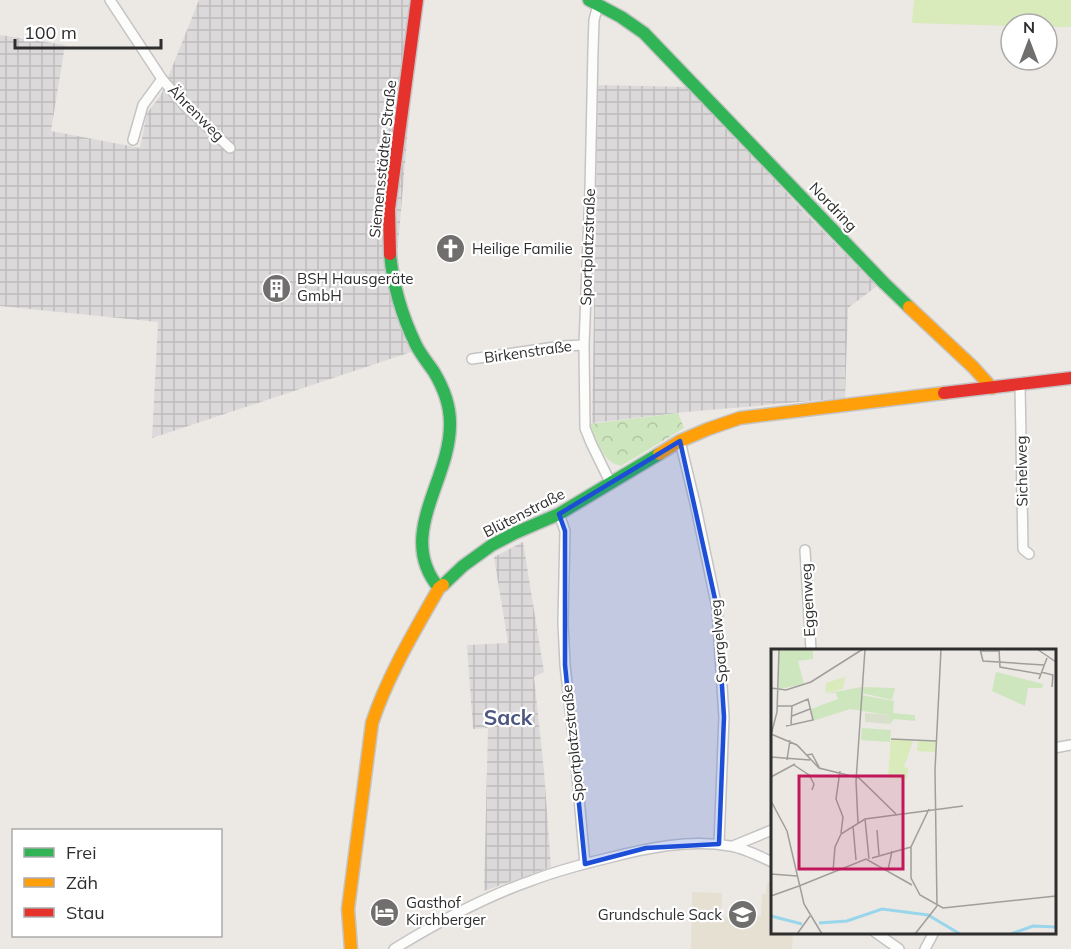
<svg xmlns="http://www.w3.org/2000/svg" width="1071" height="949" viewBox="0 0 1071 949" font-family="Mulish,sans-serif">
  <defs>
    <pattern id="industrial-grid" width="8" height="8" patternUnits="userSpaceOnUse" patternTransform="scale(1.5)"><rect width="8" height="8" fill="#dcd9db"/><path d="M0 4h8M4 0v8" fill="none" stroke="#bdbbbc"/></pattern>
    <pattern id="park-crowns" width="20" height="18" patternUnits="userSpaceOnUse" patternTransform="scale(1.5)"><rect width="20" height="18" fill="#cee6be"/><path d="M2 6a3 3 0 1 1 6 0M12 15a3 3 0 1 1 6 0" fill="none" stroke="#b1c6a4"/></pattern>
  </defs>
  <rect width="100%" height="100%" fill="#ece8e4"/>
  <path fill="url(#industrial-grid)" d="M 199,0 L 419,0 L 396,269 L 414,351 L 152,438 L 158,322 L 0,306 L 0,35 L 65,45 L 51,131 L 140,148 L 147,113 L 161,95 Z
    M 598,85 L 689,87 L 804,212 L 877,286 L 848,308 L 845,398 L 686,412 L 592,423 Z
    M 523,542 L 544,672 L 534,677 L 544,771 L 551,867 L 484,891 L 488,728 L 473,729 L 467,645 L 508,643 L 494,557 Z"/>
  <path fill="#e6e0d3" d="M 767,882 L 772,882 L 772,932 L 793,933 L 792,949 L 691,949 L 692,892 L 722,893 L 721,917 L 737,919 L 737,914 L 761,916 L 762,894 L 766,894 Z"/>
  <path fill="url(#park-crowns)" d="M 678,413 L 684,428 L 621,466 C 600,460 597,442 590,424 Z"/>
  <path fill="#d9eabb" d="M 914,0 L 1071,0 L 1071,27 L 1047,27 L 1047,24 L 1011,24 L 1011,26 L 912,23 Z"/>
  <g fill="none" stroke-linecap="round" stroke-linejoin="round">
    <defs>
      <path id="street" d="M 110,0 L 162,79 L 143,105 L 133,140
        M 598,5 L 594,20 L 593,50 L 590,191 L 584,345 L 585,428 L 591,443 L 611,484
        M 162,79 L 185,106 L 230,148
        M 472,359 L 562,346 L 584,345
        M 1020,385 L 1023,549 L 1029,554
        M 680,441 L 695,503 L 717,608 L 724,717 L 719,844
        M 559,514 L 565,531 L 563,623 L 565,665 L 575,754 L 585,864
        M 805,550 L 811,650
        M 1054,748 L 1071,745
        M 733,846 L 772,830
        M 875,932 L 899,949
        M 394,949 C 438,922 484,897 533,880 C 557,871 583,864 608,858 C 647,848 689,839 730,846 C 744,848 759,856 772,862
        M 925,949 L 934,932"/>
      <path id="fast" d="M 589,0 L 621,17 L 644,33 L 884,283 L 909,307
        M 390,254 C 393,286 402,316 416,345 C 421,355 428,363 434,372 C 443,387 450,405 450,423 C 451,481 395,535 439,588
        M 443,585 L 463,566 L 492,545 L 515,533 L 559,514 L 659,454"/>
      <path id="slow" d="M 909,307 L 973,367 L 992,388
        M 659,454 L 680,441 L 708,429 L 740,418 L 944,393
        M 351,949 L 348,909 L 372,723 C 388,675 414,632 439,588 L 443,585"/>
      <path id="jam" d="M 390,254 L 389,209 L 417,0
        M 944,393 L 1071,378"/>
    </defs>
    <use href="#street" stroke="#c5c4c5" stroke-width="12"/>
    <use href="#fast" stroke="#c5c4c5" stroke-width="15"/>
    <use href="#slow" stroke="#c5c4c5" stroke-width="15"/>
    <use href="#jam" stroke="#c5c4c5" stroke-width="15"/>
    <use href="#street" stroke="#fcfcfb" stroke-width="9"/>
    <use href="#fast" stroke="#30b455" stroke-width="12"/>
    <use href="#slow" stroke="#ff9f0a" stroke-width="12"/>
    <use href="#jam" stroke="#e5322d" stroke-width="12"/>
  </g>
  <path fill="#1d4ed8" fill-opacity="0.2" stroke="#1d4ed8" stroke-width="4.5" stroke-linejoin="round" d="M 680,441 L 717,608 L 724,717 L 719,844 L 646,848 L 585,864 L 565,665 L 565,531 L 559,514 Z"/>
  <defs>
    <symbol id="church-disc" viewBox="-11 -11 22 22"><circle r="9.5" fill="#706f6e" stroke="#fff"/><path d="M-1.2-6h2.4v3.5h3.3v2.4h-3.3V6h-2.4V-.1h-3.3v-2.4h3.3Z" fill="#fff"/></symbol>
    <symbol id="building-disc" viewBox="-11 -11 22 22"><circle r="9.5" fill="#706f6e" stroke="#fff"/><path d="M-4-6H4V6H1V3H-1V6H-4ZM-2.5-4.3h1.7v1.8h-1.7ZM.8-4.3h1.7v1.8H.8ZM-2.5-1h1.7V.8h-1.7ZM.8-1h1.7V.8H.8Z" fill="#fff"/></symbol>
    <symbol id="hotel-disc" viewBox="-11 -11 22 22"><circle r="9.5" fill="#706f6e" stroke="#fff"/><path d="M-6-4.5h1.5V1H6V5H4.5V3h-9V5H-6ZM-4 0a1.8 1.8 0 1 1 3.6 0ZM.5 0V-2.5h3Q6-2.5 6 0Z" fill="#fff"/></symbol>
    <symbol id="school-disc" viewBox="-11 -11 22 22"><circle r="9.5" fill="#706f6e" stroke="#fff"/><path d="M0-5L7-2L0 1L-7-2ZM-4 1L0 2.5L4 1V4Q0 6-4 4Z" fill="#fff"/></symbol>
  </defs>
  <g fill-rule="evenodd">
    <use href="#church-disc" x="434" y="232" width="33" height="33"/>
    <use href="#building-disc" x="260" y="272" width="33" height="33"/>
    <use href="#hotel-disc" x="368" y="896" width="33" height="33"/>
    <use href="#school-disc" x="726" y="898" width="33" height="33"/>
  </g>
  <g text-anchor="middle" stroke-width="4.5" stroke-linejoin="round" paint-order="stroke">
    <g font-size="15" fill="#2e2e2e" stroke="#fff">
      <text transform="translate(196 113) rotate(45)" y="5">Ährenweg</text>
      <text transform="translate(383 159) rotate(-84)" y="5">Siemensstädter Straße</text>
      <text transform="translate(833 207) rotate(46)" y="5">Nordring</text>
      <text transform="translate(588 247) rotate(-88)" y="5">Sportplatzstraße</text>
      <text transform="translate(528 352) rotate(-8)" y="5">Birkenstraße</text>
      <text transform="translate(1022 471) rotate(-91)" y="5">Sichelweg</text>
      <text transform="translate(524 513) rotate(-27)" y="5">Blütenstraße</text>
      <text transform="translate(808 600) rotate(-93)" y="5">Eggenweg</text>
      <text transform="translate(719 641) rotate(-95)" y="5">Spargelweg</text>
      <text transform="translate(573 743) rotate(-96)" y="5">Sportplatzstraße</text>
    </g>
    <g font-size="15" fill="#2e2e2e" stroke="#fff" text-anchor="start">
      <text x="472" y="254">Heilige Familie</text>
      <text x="297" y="284">BSH Hausgeräte<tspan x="297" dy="17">GmbH</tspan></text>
      <text x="406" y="908">Gasthof<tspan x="406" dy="17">Kirchberger</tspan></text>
      <text x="722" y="920" text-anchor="end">Grundschule Sack</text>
    </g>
    <g font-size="21" font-weight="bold" fill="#4d5680" stroke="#fff">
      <text x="508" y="725">Sack</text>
    </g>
  </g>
  <g transform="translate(771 649)">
    <rect width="285" height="285" fill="#ece8e4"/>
    <path d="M 8,0 L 42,0 L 42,10 L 27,12 L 33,35 L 8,40 ZM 225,23 L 272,35 L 271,39 L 257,39 L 254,57 L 221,42 ZM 92,38 L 124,39 L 121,51 L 91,44 ZM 91,79 L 120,81 L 119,93 L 90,91 Z" fill="#cee6be"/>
    <path d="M 90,38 L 90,46 L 123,52 L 122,64 L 144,66 L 144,72 L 123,70 L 119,75 L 117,66 L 79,60 L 42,72 L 40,60 L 67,50 L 65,44 L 54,45 Z" fill="#cee6be"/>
    <path d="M 94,64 L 118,66 L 119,75 L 94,73 Z" fill="#d8e0cc"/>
    <path d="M 74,28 L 72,40 L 54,44 L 55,34 ZM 120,90 L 164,93 L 164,103 L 146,102 L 147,92 L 142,92 L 133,118 L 137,119 L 136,130 L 117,129 Z" fill="#d9eabb"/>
    <path fill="none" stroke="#99d6ec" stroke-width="3" d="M 0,267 L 31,275M 48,274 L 76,272 L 111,260 L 157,266 L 189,285M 240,285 L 262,277 L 285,278"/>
    <path fill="none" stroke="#a09e9b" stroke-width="1.5" d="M 209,0 L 212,12 L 273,16M 228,0 L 229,18 L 269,25M 266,0 L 285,13M 209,2 L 228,2M 270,23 L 282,26 L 281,38M 268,30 L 276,9M 0,39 L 15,41 L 40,33 L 92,0M 7,57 L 21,57 L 37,50 L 42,71 L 15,77M 21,67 L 39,60M 20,76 L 21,57M 0,85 L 26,96 L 48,119 L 88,129 L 125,165M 0,86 L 6,63 L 8,0M 120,90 L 165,92M 36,106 L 41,105 L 49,120M 0,108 L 39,111M 16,111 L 19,91M 23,116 L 38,126 L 43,135 L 41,141M 69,122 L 65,150 L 72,168 L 70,184M 0,128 L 24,115M 0,152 L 16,182 L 33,255 L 51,285M 158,160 L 140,198 L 140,229 L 149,246 L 172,259 L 285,247M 94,170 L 98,210M 87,174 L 85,132 L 94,0M 82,177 L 85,211M 106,181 L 108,206M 101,209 L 140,198M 117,221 L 121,202M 62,222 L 64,198 L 70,185 L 94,170 L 192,157M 0,225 L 26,227M 28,237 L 95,210 L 141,236M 0,247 L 28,237M 166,257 L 164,121 L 170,0M 26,285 L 39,267M 144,285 L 166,257"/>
    <path fill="#c2185b" fill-opacity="0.15" stroke="#c2185b" stroke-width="3" d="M 28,127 L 132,127 L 132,220 L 28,220 Z"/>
    <rect width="285" height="285" fill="none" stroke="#2e2e2e" stroke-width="3"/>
  </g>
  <rect x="12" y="829" width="210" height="108" fill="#ffffff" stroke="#ababab" stroke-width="1.5"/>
  <rect x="24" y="848" width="30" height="9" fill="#30b455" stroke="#ababab" stroke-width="1.5"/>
  <text x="66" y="859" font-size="18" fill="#2e2e2e">Frei</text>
  <rect x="24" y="878" width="30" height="9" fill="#ff9f0a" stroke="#ababab" stroke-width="1.5"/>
  <text x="66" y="889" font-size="18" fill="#2e2e2e">Zäh</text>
  <rect x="24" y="908" width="30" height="9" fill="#e5322d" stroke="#ababab" stroke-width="1.5"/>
  <text x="66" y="919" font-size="18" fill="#2e2e2e">Stau</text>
  <g transform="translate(1029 42)"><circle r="28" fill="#ffffff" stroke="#ababab" stroke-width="1.5"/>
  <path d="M0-4.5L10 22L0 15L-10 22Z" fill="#706f6e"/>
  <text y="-9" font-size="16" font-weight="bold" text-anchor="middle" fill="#2e2e2e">N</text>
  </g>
  <path d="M15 39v9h146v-9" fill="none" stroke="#2e2e2e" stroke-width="3"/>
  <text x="24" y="39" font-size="18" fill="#2e2e2e" stroke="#ffffff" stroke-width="4.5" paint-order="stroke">100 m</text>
</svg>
